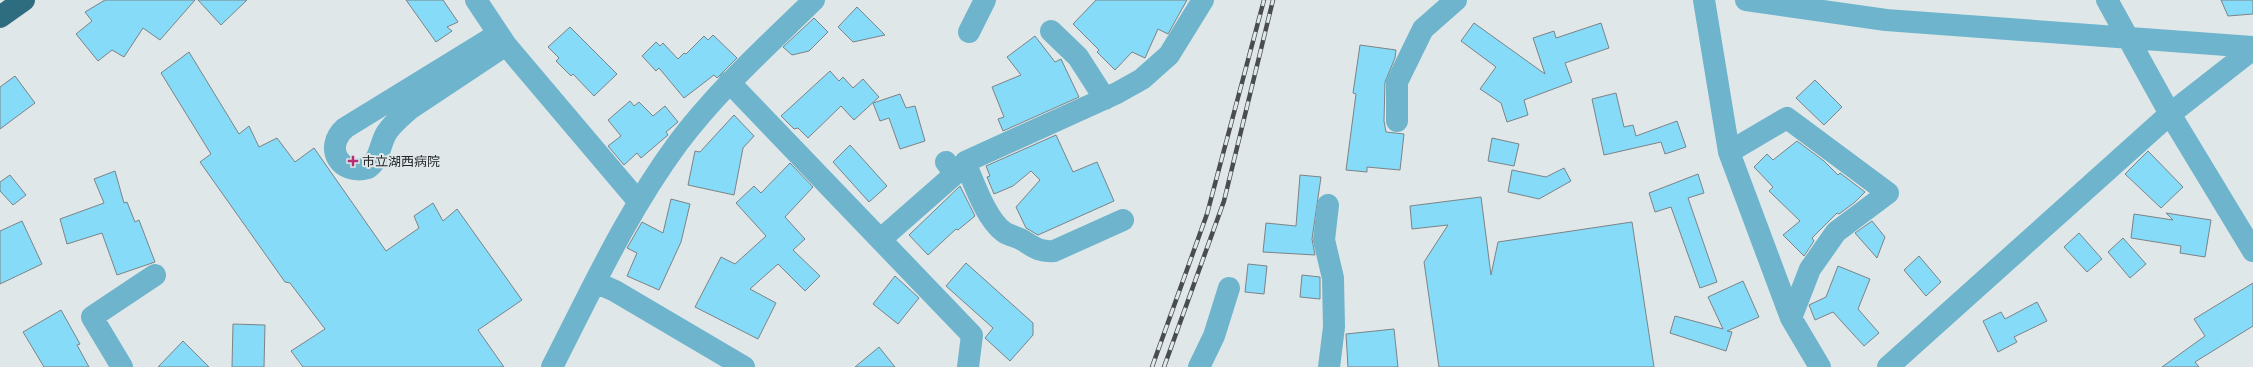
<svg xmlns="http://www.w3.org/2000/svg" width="2253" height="367" viewBox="0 0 2253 367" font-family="'Sofia Sans Condensed','Noto Sans JP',sans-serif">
  <rect width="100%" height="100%" fill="#e0e7e9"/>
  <path fill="#85dbf8" stroke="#7d8386" d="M 105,0 L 195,0 L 160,40 L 143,28 L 124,57 L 112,50 L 98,61 L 76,34 L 92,21 L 85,12 Z
    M 198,0 L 247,0 L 221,25 Z
    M 406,0 L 443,0 L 458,22 L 447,27 L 452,31 L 436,42 Z
    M 1096,0 L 1187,0 L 1168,34 L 1158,29 L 1145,58 L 1132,52 L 1115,70 L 1097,52 L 1099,50 L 1073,24 Z
    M 2221,0 L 2253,0 L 2253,14 L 2228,16 Z
    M 857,7 L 885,35 L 853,42 L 838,27 Z
    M 814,18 L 828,32 L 809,51 L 792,55 L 783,47 Z
    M 1474,23 L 1545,74 L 1533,38 L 1554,31 L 1556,38 L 1601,23 L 1609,48 L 1565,63 L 1572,82 L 1524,100 L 1528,115 L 1507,122 L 1501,103 L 1480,89 L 1496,67 L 1461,41 Z
    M 570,27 L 617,74 L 594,96 L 573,74 L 571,76 L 556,61 L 559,58 L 548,47 Z
    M 713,35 L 737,58 L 717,78 L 714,75 L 684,98 L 659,68 L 656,71 L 642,56 L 656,42 L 660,46 L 663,43 L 678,59 L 684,53 L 686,54 L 704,36 L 708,40 Z
    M 1035,36 L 1055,62 L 1061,59 L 1079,97 L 1003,131 L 998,119 L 1004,117 L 992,87 L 1021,75 L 1007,57 Z
    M 1360,45 L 1396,50 L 1395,58 L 1385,82 L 1384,121 L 1386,132 L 1404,134 L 1400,170 L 1367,167 L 1367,172 L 1346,170 L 1356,94 L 1353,93 Z
    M 189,52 L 239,134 L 249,126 L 259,147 L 277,138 L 295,162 L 314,148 L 386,251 L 419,228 L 414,216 L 433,203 L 443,221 L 457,209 L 522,300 L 478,330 L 504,367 L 303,367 L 291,351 L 325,329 L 290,283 L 285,282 L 200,162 L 211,154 L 161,73 Z
    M 830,71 L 839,81 L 843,77 L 853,88 L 863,79 L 879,97 L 854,120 L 841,106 L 808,138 L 798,128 L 794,129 L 781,116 Z
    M 15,76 L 35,103 L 0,129 L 0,87 Z
    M 1815,80 L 1842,107 L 1824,125 L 1796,98 Z
    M 1616,93 L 1624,127 L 1633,125 L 1636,136 L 1677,121 L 1686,147 L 1665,154 L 1661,142 L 1604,155 L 1592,99 Z
    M 900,94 L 906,108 L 915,106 L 925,141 L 900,149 L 889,118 L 880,121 L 873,103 Z
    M 630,101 L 634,106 L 639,102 L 653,116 L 665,106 L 678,122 L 666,132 L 668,135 L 641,158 L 637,153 L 624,165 L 608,146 L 621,136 L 608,120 Z
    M 734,115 L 754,136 L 743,148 L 734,195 L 688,185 L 695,151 L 700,152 Z
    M 1056,135 L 1073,172 L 1097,162 L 1114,201 L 1038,235 L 1026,228 L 1016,207 L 1040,180 L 1031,171 L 1013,186 L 994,194 L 987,177 L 990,176 L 986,166 Z
    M 1492,138 L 1519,144 L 1514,166 L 1488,161 Z
    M 1797,141 L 1824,161 L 1838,175 L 1840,173 L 1865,192 L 1855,202 L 1839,214 L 1837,213 L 1812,238 L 1814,241 L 1804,256 L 1783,235 L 1800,221 L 1769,191 L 1773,187 L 1754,167 L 1767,154 L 1773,160 Z
    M 850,145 L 887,186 L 869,202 L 833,162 Z
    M 2148,151 L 2183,187 L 2161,208 L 2125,174 Z
    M 790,163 L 813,187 L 785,217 L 805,239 L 793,250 L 820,276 L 805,291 L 778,264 L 750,289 L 776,303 L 758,339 L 695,307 L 721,257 L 735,264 L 766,236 L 736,203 L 754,186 L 761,193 Z
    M 1564,168 L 1571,181 L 1539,199 L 1508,192 L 1512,170 L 1546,177 Z
    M 115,171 L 124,203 L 127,202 L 135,222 L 139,220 L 155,262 L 117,275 L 102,233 L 67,244 L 60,219 L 104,203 L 94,179 Z
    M 1698,174 L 1704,193 L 1688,198 L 1717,282 L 1700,288 L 1671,207 L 1655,212 L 1649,193 Z
    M 10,175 L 26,195 L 13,205 L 0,191 L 0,182 Z
    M 1300,175 L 1321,177 L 1312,239 L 1315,255 L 1263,252 L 1266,223 L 1296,226 Z
    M 960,186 L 975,216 L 958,230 L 956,229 L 928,255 L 909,235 Z
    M 1481,197 L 1491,275 L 1498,242 L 1632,222 L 1654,367 L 1439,367 L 1424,262 L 1448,225 L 1412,229 L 1410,206 Z
    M 671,199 L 690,204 L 681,242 L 659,290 L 627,276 L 637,253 L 627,248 L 642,222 L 663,233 Z
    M 2166,213 L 2211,220 L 2205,257 L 2180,253 L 2181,246 L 2131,238 L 2134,214 L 2173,220 Z
    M 22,221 L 42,264 L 0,284 L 0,231 Z
    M 1872,221 L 1885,237 L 1877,258 L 1855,233 Z
    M 2079,233 L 2102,259 L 2087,272 L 2064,247 Z
    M 2123,238 L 2146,264 L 2130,278 L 2108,252 Z
    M 1919,256 L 1941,282 L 1926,296 L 1904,270 Z
    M 966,263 L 1033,323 L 1033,335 L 1010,361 L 985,338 L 993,328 L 946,286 Z
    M 1248,264 L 1267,266 L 1264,294 L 1245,292 Z
    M 1838,266 L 1870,279 L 1858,309 L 1879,333 L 1864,346 L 1833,312 L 1815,320 L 1809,305 L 1826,297 Z
    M 1302,275 L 1320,277 L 1320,299 L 1300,297 Z
    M 895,276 L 919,298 L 898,324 L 873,304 Z
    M 1743,281 L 1759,317 L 1727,331 L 1732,332 L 1726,351 L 1670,333 L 1675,316 L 1723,329 L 1708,297 Z
    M 2253,283 L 2253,326 L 2195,362 L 2199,367 L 2162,367 L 2205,336 L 2194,319 Z
    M 2037,302 L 2047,321 L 2014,337 L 2017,342 L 1998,352 L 1983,321 L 2001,312 L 2005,319 Z
    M 61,310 L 80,344 L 77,345 L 89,367 L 44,367 L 23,332 Z
    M 233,324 L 265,325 L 264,367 L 232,367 Z
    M 1394,329 L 1398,367 L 1348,367 L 1346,334 Z
    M 183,341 L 209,367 L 158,367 Z
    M 879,347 L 895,367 L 855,367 Z"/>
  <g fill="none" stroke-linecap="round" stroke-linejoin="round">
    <path stroke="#6db4cc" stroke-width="22" d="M 476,0 L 506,45 L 638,201
      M 1704,0 L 1729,152 L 1791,318 L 1820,367
      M 1746,0 L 1886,20 L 2253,47
      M 2107,0 L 2170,114 L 2253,251
      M 1051,31 L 1078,57 L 1105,99
      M 969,32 L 985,0
      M 498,34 L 345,128 C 323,148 340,176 368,168 C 381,158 379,145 387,132 C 393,123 403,115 411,108 L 506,45
      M 729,82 L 972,335 L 968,367
      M 1397,121 L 1397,82 L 1423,29 L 1456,0
      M 1729,152 L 1787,118 L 1888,193 L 1836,232 L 1810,269 L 1791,318
      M 1328,205 L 1324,240 L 1333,278 L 1334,327 L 1329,367
      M 1123,220 L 1054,251 C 1040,252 1035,248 1024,241 C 1018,237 1010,236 1004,232 C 986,219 974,183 965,162 L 1117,93 L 1142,79 L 1169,55 L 1203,0
      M 881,239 L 955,174 L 946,162
      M 595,282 L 615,291 L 744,367
      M 122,367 L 92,317 L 155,275
      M 552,367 C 591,291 627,212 678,143 C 718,90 767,46 814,0
      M 1199,367 L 1214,336 L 1229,288
      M 1888,367 L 2170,114 L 2253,49"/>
    <path stroke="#2e6c80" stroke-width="22" d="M 0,17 L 24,0"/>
    <defs>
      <path id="rail" d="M 1152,367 L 1207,214 L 1264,0
        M 1164,367 L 1224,201 L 1273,0"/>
    </defs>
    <use href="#rail" stroke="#4a4d4f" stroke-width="4.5"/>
    <use href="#rail" stroke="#e0e7e9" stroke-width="3" stroke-dasharray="9" stroke-linecap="butt"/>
  </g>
  <path fill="#b52e71" stroke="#e0e7e9" stroke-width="1.5" d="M351 155h4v4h4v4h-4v4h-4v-4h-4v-4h4z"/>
  <g text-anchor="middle" stroke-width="4" stroke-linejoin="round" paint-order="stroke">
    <g font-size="13" fill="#232627" stroke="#e0e7e9" text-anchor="start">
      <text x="362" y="166">市立湖西病院</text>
    </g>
  </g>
</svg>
